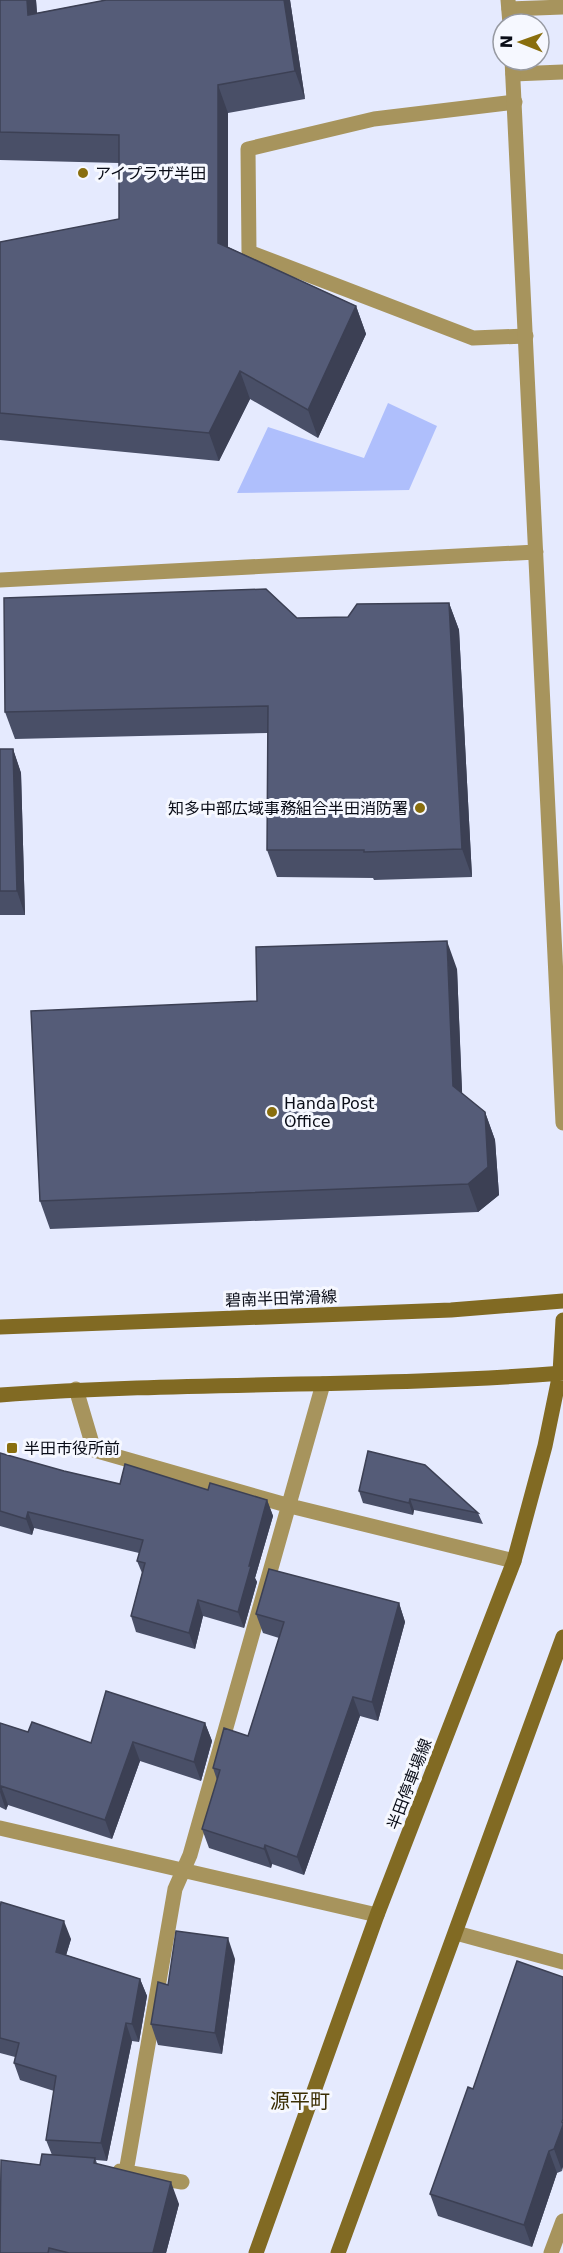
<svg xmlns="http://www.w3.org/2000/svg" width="563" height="2253" viewBox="0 0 563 2253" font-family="'DejaVu Sans','Noto Sans JP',sans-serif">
  <rect width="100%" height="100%" fill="#e5eafe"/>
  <path fill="#afbffc" d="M 388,403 L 437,426 L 409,490 L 237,493 L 268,427 L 364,458 Z"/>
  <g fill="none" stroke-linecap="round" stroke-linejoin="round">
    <path stroke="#a7945d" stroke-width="15" d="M 509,9 L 563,7
      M 513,74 L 563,72
      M 515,102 L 374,119 L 248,149 L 249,252 L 473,338 L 526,336"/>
    <path stroke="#a7945d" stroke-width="15" d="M 76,1389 L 94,1450 L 290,1506 L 514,1561
      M 0,1828 L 377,1915
      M 456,1933 L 563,1962
      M 120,2171 L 182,2182
      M 126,2172 L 175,1889 L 190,1855 L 323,1384
      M 551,2253 L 563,2221"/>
    <path stroke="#a7945d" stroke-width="15" d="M 508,0 L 510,24
      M 512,60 L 563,1123
      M 0,580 L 536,552"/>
    <path stroke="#816a23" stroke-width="15" d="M 0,1327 L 451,1310 L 563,1301
      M 0,1395 C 187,1381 376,1388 563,1373
      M 256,2253 L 377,1915 L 514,1561 L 545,1446 L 560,1373 L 563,1320
      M 338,2253 L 563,1637"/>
  </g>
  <path fill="#494f67" d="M 0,0 L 36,0 L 37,13 L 106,0 L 290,0 L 305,99 L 228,113 L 228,247 L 356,306 L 366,334 L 318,438 L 250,399 L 219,461 L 0,440 L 0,242 L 119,219 L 119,163 L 0,160 Z
    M 449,603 L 459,630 L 472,877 L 374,880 L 373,878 L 277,877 L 267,850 L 268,733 L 15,739 L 5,712 L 297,618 L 348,617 Z
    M 0,749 L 13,749 L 21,773 L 25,915 L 0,915 Z
    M 457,969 L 462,1094 L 485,1112 L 495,1140 L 499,1195 L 478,1212 L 50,1229 L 40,1201 L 257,1001 Z
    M 368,1451 L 478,1513 L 483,1524 L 414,1510 L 413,1515 L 363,1503 L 359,1491 Z
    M 0,1453 L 64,1471 L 120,1484 L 208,1490 L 267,1500 L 273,1516 L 255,1578 L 257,1582 L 244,1628 L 203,1616 L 195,1649 L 136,1632 L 131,1616 L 142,1573 L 137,1561 L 139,1553 L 34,1528 L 32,1535 L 0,1526 Z
    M 399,1603 L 405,1622 L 378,1721 L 360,1716 L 304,1875 L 272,1864 L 271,1868 L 209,1848 L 202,1829 L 217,1780 L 213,1768 L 248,1736 L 279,1638 L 263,1633 L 256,1614 Z
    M 0,1723 L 28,1732 L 91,1743 L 205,1723 L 212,1741 L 201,1781 L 140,1761 L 112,1839 L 8,1805 L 6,1810 L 0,1807 Z
    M 0,1907 L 71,1939 L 66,1955 L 140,1979 L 147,1996 L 139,2042 L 132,2041 L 107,2161 L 96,2160 L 97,2164 L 179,2204 L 166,2253 L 0,2253 L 40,2165 L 52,2155 L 46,2140 L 54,2091 L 20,2080 L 14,2063 L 15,2057 L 0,2053 Z
    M 235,1959 L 222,2054 L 158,2045 L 151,2024 L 168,1985 Z
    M 517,1961 L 562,2171 L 557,2173 L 532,2247 L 438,2216 L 430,2194 L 473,2089 Z"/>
  <path fill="#3c4054" d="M 27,0 L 36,0 L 39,43 L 28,15 Z
    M 284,0 L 290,0 L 305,99 L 295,71 Z
    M 218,85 L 228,113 L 228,271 L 218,243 Z
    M 356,306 L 366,334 L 318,438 L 308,410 Z
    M 240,371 L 250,399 L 219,461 L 209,433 Z
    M 449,603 L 459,630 L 472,877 L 462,849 Z
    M 13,749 L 21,773 L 25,915 L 17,891 Z
    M 447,941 L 457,969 L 463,1114 L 453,1086 Z
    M 485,1112 L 495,1140 L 499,1195 L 478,1212 L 468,1184 Z
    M 410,1499 L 414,1510 L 413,1515 L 409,1503 Z
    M 267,1500 L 273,1516 L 255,1578 L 257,1582 L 244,1628 L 238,1612 L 249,1566 Z
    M 28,1512 L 34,1528 L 32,1535 L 26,1519 Z
    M 198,1600 L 203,1616 L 195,1649 L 189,1633 Z
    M 399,1603 L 405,1622 L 378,1721 L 372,1702 Z
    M 353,1697 L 360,1716 L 304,1875 L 297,1857 Z
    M 205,1723 L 212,1741 L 201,1781 L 194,1762 Z
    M 133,1742 L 140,1761 L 112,1839 L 105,1820 Z
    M 1,1786 L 8,1805 L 6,1810 L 0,1792 Z
    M 265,1845 L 272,1864 L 271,1868 L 264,1849 Z
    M 64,1921 L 71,1939 L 62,1969 L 56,1952 Z
    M 228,1938 L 235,1959 L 222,2054 L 215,2033 Z
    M 140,1979 L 147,1996 L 139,2042 L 132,2024 Z
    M 126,2023 L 132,2041 L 107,2161 L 101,2143 Z
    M 563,2125 L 563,2167 L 562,2171 L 554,2149 Z
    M 549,2151 L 557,2173 L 532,2247 L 524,2225 Z
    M 171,2182 L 179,2204 L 166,2253 L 153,2253 Z"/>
  <path fill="#555c78" stroke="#3c4054" stroke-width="1.5" d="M 0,0 L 27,0 L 28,15 L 106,0 L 284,0 L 295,71 L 218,85 L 218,243 L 356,306 L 308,410 L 240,371 L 209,433 L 0,413 L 0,242 L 119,219 L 119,135 L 0,132 Z
    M 266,589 L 297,618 L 348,617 L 357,604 L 449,603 L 462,849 L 364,852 L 364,850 L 267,850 L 268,706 L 5,712 L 4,598 Z
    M 0,749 L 13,749 L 17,891 L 0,891 Z
    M 447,941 L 453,1086 L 485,1112 L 488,1167 L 468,1184 L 40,1201 L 31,1011 L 257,1001 L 256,947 Z
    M 368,1451 L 425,1465 L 478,1513 L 410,1499 L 409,1503 L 359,1491 Z
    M 0,1453 L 64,1471 L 120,1484 L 125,1464 L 208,1490 L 210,1483 L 267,1500 L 249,1566 L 251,1566 L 238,1612 L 198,1600 L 189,1633 L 131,1616 L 145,1563 L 137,1561 L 143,1540 L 28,1512 L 26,1519 L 0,1511 Z
    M 269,1569 L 399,1603 L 372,1702 L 353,1697 L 297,1857 L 265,1845 L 264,1849 L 202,1829 L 220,1770 L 213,1768 L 224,1728 L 248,1736 L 284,1622 L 256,1614 Z
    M 106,1691 L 205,1723 L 194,1762 L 133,1742 L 105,1820 L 1,1786 L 0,1790 L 0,1723 L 28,1732 L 32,1722 L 91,1743 Z
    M 1,1902 L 64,1921 L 56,1952 L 140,1979 L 132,2024 L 126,2023 L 101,2143 L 46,2140 L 56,2076 L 14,2063 L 19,2043 L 0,2038 L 0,1907 Z
    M 176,1931 L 228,1938 L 215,2033 L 151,2024 L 158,1982 L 168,1985 Z
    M 517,1961 L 563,1977 L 563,2119 L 562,2122 L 563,2123 L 563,2125 L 554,2149 L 549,2151 L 524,2225 L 430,2194 L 468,2087 L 473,2089 Z
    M 42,2154 L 95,2158 L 94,2163 L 171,2182 L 153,2253 L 69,2253 L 49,2248 L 48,2253 L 0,2253 L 1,2160 L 40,2165 Z"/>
  <g fill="#896e0e" stroke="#f6f8ff" stroke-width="2">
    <circle cx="83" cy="173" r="6"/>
    <circle cx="420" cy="808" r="6"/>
    <circle cx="272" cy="1112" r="6"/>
    <rect x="6" y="1442" width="12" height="12" rx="3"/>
  </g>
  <g text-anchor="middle" stroke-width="6" stroke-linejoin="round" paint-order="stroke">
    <g font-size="16" fill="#090c17" stroke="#f6f8ff" text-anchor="start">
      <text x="95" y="179">アイプラザ半田</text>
      <text x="408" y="814" text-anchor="end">知多中部広域事務組合半田消防署</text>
      <text x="284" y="1109">Handa Post<tspan x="284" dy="18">Office</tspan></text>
      <text x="24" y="1454">半田市役所前</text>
    </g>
    <g font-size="16" fill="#090c17" stroke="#f6f8ff">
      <text transform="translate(281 1298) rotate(-2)" y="6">碧南半田常滑線</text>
      <text transform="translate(409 1784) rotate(-69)" y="6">半田停車場線</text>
    </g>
    <g font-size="20" fill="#3c2f04" stroke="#f6f8ff">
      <text x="300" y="2108">源平町</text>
    </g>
  </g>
  <g transform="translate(521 42) rotate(271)"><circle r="28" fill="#f6f8ff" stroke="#979aa2" stroke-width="1.5"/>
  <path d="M0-4.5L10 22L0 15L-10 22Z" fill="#896e0e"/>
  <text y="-9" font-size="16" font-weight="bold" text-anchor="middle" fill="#090c17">N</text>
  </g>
</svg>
